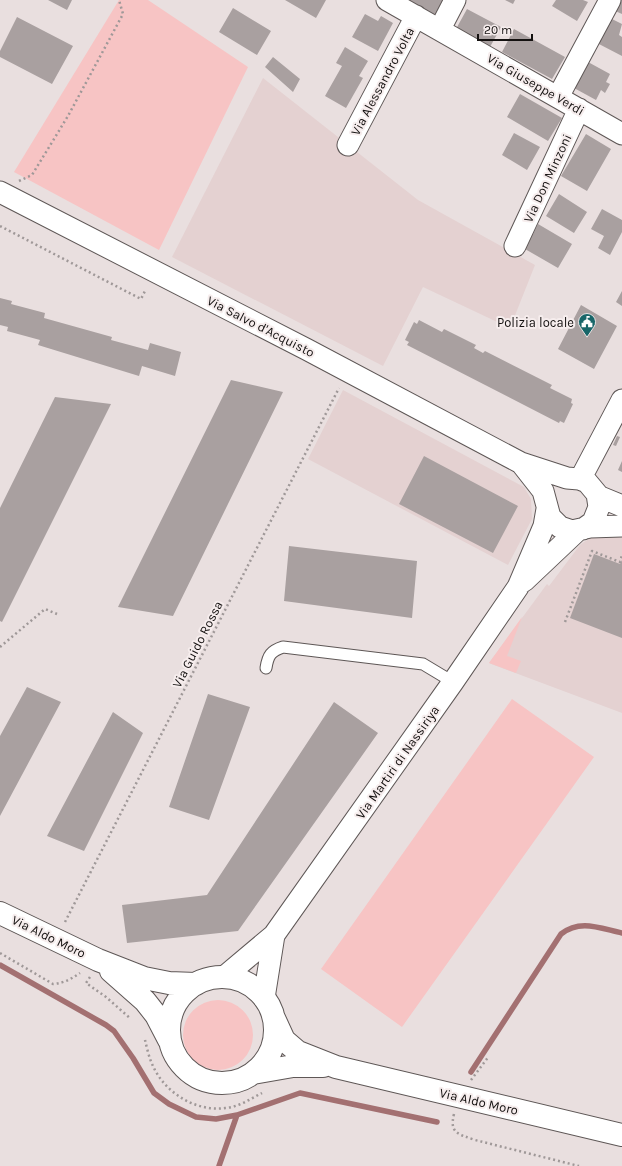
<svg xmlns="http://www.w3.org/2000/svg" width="622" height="1166" viewBox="0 0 622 1166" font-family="Karla,sans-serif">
  <rect width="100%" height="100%" fill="#e9dfdf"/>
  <path fill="#e4d1d1" d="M 263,78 L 418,200 L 535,265 L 510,328 L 423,287 L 383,366 L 172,257 Z
    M 343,390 L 524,487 L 531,499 L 532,519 L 508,565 L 308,459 Z
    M 617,536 L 622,537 L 622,713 L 489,663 L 547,584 L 549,586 L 580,545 L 590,538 Z"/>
  <path fill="#f7c4c4" d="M 119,0 L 148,0 L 248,67 L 159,250 L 14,172 Z
    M 522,617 L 507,656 L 521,661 L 516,673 L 489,663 Z
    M 512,699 L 594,757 L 402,1027 L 321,969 Z
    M183 1035a35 35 0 1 1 70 0a35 35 0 1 1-70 0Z"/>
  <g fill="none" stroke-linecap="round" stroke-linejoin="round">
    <path stroke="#a37071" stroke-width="5.5" d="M 0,965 L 106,1025 L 114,1031 L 133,1058 L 154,1093 L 169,1104 L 196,1117 L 216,1119 L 237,1115
      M 471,1072 L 561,934 C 580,919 599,928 622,933
      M 219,1166 L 237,1115 L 300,1093 L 437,1122"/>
  </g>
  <path fill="#a9a0a0" d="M 48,0 L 72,0 L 67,10 Z
    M 285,0 L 326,0 L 316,18 Z
    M 404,0 L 443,0 L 434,17 Z
    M 505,0 L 515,0 L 513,4 Z
    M 556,0 L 583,0 L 588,2 L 577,21 L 552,6 Z
    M 618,0 L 622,0 L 622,14 L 613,10 Z
    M 233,8 L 271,31 L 257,55 L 219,32 Z
    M 467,9 L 501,27 L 490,47 L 456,29 Z
    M 365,14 L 378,21 L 381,16 L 393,23 L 378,51 L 352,37 Z
    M 17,17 L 73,46 L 52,84 L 0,57 L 0,51 Z
    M 610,18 L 622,24 L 619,35 L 622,37 L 622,56 L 597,43 Z
    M 514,29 L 565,57 L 552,79 L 502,52 Z
    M 345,47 L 368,61 L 359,76 L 363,78 L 346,108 L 325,96 L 342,66 L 336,63 Z
    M 273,57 L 300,79 L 293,92 L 265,67 Z
    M 588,62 L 610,74 L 606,82 L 610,84 L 605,93 L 601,90 L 596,100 L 574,88 Z
    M 520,94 L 562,118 L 548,141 L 507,117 Z
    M 514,133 L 540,147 L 527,170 L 502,155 Z
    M 586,134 L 611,149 L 587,191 L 561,176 Z
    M 559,194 L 587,212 L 574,233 L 546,216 Z
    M 602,209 L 622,220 L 622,232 L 610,255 L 598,248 L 604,236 L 591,229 Z
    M 538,224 L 572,244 L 558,268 L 525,249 L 529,240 L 526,238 L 530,231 L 533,234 Z
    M 622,291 L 622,306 L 616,302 Z
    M 0,298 L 12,301 L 11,304 L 45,313 L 44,318 L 112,337 L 111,340 L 148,350 L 150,343 L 181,352 L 175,376 L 142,366 L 139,376 L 38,345 L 40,340 L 7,331 L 8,327 L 0,325 Z
    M 581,305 L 617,326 L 594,369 L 558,349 Z
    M 419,320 L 442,332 L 444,329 L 476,345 L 474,348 L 483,353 L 485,351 L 552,385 L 550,388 L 572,399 L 571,403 L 573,404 L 564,423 L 560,421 L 559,423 L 407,345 L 409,342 L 405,340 L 414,322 L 417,324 Z
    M 231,380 L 283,392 L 173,616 L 118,607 Z
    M 55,397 L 111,404 L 2,622 L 0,621 L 0,508 Z
    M 617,436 L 620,437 L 616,446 L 613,445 Z
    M 424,456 L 518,506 L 493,553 L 399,504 Z
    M 622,461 L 622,472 L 618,470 Z
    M 289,546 L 417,561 L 412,618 L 284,601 Z
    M 594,554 L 620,564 L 622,560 L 622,638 L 570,618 Z
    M 27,687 L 61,702 L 0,816 L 0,736 Z
    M 208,694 L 250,707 L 209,820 L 169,807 Z
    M 334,702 L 378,733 L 238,931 L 127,943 L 122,905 L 207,895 Z
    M 113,712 L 143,733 L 84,851 L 47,836 Z"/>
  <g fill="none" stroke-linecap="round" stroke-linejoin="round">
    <defs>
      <path id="service" d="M 266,668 C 268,655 271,651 283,647 L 423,664 L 453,682"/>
      <path id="minor" d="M 387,0 L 622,134
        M 440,29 L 455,0
        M 558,97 L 610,0
        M 348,145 L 416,16
        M 0,192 L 306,349 L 521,463 L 567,478 L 579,479 L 587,482 L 597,494 L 599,507 L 593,522 L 583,529
        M 515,246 L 579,109
        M 521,463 L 543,491 L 550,517 L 560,527 L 572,531 L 590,527 L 622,526
        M 582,480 L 583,474 L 622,400
        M 598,496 L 622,506
        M 524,581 L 578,530
        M 224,977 L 274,935 L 453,682 L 518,587 L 544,526 L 547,509
        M 264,998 L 274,935"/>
      <path id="tertiary" d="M 0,913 L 98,960 L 144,978 L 169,983 L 196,984
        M 111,971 L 145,1001 L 156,1015 L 169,1040
        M169 1030a53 53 0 1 1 106 0a53 53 0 1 1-106 0Z
        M 273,1016 L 284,1040 L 298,1052 L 336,1067 L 622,1135
        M 253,1073 L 293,1066 L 323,1066"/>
    </defs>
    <use href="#service" stroke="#5e5756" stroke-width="13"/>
    <use href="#minor" stroke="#5e5756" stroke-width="23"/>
    <use href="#tertiary" stroke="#5e5756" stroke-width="24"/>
    <path stroke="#9f9898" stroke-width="2.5" stroke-dasharray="2 3" stroke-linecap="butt" d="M 19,181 L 32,175 L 68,116 L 123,14 L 119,0
      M 0,226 L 141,299 L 146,289
      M 565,622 L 592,551 L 620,562 L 622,555
      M 0,647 L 45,609 L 57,614
      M 65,922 L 339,388
      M 0,953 L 53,984 C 64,983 71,979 80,973
      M 90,977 L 86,983 L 106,997 L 131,1019
      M 145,1040 C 147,1048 149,1058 153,1066 C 165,1093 196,1112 225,1108 C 239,1107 250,1099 262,1093
      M 471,1080 L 489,1056
      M 454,1114 C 449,1134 459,1134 475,1140 L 579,1166"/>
    <use href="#service" stroke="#fff" stroke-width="11"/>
    <use href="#minor" stroke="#fff" stroke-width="21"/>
    <use href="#tertiary" stroke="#fff" stroke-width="22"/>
  </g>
  <defs>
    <symbol id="civic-pin" viewBox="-11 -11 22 30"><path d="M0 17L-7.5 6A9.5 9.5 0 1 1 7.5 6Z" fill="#186669" stroke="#f6eded"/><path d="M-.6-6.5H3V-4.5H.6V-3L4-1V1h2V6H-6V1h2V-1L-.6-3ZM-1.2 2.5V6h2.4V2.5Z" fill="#fff"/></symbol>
  </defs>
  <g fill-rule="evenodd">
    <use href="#civic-pin" x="577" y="312" width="20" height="27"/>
  </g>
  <g text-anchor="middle" stroke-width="4" stroke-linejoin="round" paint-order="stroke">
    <g font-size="13" fill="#141110" stroke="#f6eded">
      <text transform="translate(382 81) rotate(-62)" y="5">Via Alessandro Volta</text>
      <text transform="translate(536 84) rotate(30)" y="5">Via Giuseppe Verdi</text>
      <text transform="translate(547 178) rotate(-65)" y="5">Via Don Minzoni</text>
      <text transform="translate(261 326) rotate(27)" y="5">Via Salvo d'Acquisto</text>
      <text transform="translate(197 644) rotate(-63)" y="5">Via Guido Rossa</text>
      <text transform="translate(397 762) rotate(-55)" y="5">Via Martiri di Nassiriya</text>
      <text transform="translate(49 936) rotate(26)" y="5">Via Aldo Moro</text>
      <text transform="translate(479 1101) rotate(13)" y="5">Via Aldo Moro</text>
    </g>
    <g font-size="13" fill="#141110" stroke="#f6eded" text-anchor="end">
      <text x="574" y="327">Polizia locale</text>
    </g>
  </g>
  <path d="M478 34v6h54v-6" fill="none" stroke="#141110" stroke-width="2"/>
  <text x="484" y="34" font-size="12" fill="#141110" stroke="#f6eded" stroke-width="3" paint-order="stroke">20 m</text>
</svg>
